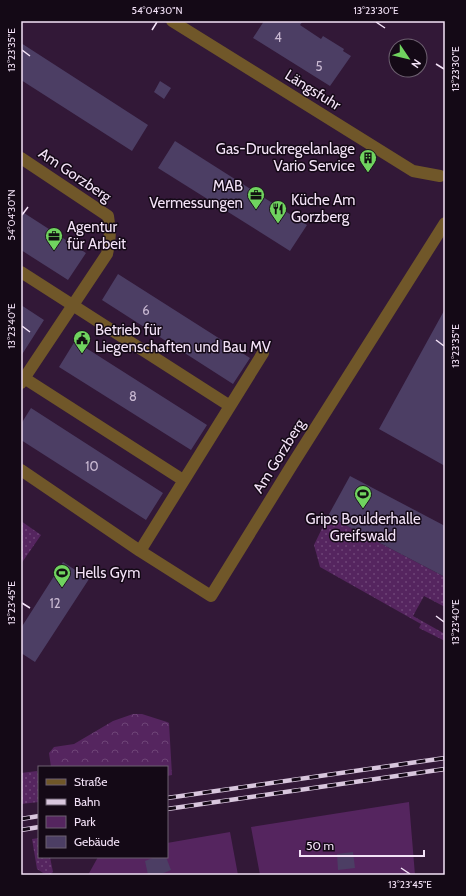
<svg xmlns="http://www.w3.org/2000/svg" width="466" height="896" viewBox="0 0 466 896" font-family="Cabin,sans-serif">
  <defs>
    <pattern id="grass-dots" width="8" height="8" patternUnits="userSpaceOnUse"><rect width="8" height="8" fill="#55255f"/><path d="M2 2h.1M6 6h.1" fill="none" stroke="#6e4477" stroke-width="1.8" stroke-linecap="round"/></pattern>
    <pattern id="forest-crowns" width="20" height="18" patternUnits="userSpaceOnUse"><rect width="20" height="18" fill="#55255f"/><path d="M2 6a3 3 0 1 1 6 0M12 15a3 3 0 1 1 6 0" fill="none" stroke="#6e4477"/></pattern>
  </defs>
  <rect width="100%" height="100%" fill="#321837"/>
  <path fill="url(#grass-dots)" d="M 328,516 L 445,577 L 445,607 L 424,596 L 413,616 L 445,634 L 445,641 L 419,628 L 421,624 L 320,567 L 314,545 Z
    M 21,521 L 41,535 L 21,564 Z
    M 37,771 L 39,781 L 39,802 L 21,804 L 21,773 Z
    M 39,838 L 39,857 L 50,857 L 53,872 L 50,875 L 43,873 L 37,869 L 32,839 Z"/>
  <path fill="url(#forest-crowns)" d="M 133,714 L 142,714 L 167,722 L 169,723 L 172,775 L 167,776 L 167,767 L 51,767 L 49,753 L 54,747 L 74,744 L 113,721 Z"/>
  <path fill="#55255f" d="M 409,802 L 415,875 L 260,875 L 251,827 Z
    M 230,832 L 238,875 L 88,875 L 98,857 L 167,857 L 167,843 Z"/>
  <path fill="#4c3e64" d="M 264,21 L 303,21 L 300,25 L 321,39 L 323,36 L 344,49 L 343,51 L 351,56 L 330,86 L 253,38 Z
    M 21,43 L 148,125 L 132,151 L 21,80 Z
    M 160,81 L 171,88 L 164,99 L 154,92 Z
    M 175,141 L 307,225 L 290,251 L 158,168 Z
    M 21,211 L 86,253 L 68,280 L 21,250 Z
    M 118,274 L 250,358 L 233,384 L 102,300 Z
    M 21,305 L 44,320 L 21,356 Z
    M 445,309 L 445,466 L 379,429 Z
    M 75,341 L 207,425 L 191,450 L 59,367 Z
    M 31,408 L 163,493 L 146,520 L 21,440 L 21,424 Z
    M 350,476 L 445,526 L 445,577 L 328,516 Z
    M 63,562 L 89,579 L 35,662 L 21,653 L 21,628 Z
    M 353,852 L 355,868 L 338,870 L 337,854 Z
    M 155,857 L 166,857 L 171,870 L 159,875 L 148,875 L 145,861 Z"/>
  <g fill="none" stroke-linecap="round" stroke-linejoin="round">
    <path stroke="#705729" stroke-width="12" d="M 172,21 L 413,171 L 440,176
      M 21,158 L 108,216 C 110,230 111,240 107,254 L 21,383
      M 21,272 L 230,406
      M 24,378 L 183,480
      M 21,470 L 140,551 L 211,596 L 292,465 L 445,223
      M 140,551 L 263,353"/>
    <defs>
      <path id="rail" d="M 167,798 L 445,758
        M 167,809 L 445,769
        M 21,819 L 39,816
        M 21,830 L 39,827"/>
    </defs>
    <use href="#rail" stroke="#d8c6dd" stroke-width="4.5"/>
    <use href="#rail" stroke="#140916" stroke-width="3" stroke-dasharray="9" stroke-linecap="butt"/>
  </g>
  <path fill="none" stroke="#f3e2f7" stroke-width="1.5" d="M 376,22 L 385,28M 152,30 L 157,22M 22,50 L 30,56M 436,64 L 444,69M 22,215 L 28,207M 22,326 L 30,332M 436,340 L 444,346M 22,603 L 30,608M 436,616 L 444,622M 401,868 L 410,874"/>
  <defs>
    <symbol id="building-pin" viewBox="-11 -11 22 30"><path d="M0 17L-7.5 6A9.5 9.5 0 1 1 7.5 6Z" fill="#70d35f" stroke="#140916"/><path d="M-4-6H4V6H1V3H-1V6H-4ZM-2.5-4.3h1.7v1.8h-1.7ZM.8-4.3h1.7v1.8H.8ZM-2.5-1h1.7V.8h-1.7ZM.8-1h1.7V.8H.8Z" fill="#111"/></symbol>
    <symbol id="office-pin" viewBox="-11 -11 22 30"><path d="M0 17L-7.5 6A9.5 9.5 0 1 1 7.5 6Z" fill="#70d35f" stroke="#140916"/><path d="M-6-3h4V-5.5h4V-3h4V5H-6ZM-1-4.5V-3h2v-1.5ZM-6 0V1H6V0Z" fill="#111"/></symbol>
    <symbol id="restaurant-pin" viewBox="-11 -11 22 30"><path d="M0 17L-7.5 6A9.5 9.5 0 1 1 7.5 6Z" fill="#70d35f" stroke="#140916"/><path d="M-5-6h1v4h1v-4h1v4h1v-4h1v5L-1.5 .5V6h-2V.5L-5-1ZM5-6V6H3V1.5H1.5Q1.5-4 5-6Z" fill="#111"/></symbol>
    <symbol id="civic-pin" viewBox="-11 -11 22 30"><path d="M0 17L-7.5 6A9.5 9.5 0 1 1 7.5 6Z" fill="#70d35f" stroke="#140916"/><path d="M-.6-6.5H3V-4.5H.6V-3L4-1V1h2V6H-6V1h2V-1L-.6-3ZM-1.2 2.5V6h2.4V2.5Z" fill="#111"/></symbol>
    <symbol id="stadium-pin" viewBox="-11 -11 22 30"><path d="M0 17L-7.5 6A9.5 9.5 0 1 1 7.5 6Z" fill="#70d35f" stroke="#140916"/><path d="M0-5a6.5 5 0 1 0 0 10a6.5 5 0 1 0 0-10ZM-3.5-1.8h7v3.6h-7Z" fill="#111"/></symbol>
  </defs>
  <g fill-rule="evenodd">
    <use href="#building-pin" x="358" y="148" width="20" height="27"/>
    <use href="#office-pin" x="246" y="185" width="20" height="27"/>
    <use href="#restaurant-pin" x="268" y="199" width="20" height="27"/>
    <use href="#office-pin" x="44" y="226" width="20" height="27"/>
    <use href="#civic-pin" x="72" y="329" width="20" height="27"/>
    <use href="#stadium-pin" x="353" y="484" width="20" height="27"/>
    <use href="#stadium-pin" x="52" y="563" width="20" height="27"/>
  </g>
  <g text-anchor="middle" stroke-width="3" stroke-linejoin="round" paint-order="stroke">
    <g font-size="13" fill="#c9b9d2">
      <text x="278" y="42">4</text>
      <text x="319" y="71">5</text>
      <text x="146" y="315">6</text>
      <text x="133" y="401">8</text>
      <text x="92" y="471">10</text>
      <text x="55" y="608">12</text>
    </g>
    <g font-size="15" fill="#f3e2f7" stroke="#140916">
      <text transform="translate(313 90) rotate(32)" y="5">Längsfuhr</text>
      <text transform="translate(75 175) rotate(34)" y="5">Am Gorzberg</text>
      <text transform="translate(279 456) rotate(-58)" y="5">Am Gorzberg</text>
    </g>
    <g font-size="15" fill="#f3e2f7" stroke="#140916" text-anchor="start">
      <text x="355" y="154" text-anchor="end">Gas-Druckregelanlage<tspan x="355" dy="17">Vario Service</tspan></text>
      <text x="243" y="191" text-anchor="end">MAB<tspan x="243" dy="17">Vermessungen</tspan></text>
      <text x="291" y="205">Küche Am<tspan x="291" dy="17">Gorzberg</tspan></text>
      <text x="67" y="232">Agentur<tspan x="67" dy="17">für Arbeit</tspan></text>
      <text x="95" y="335">Betrieb für<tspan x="95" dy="17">Liegenschaften und Bau MV</tspan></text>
      <text x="363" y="524" text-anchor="middle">Grips Boulderhalle<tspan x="363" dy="17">Greifswald</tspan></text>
      <text x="75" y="578">Hells Gym</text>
    </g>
  </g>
  <rect width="466" height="896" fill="none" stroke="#140916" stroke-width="44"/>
  <rect x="38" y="766" width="130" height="92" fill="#140916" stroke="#6d6070"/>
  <rect x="46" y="779" width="20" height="6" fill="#705729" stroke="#6d6070"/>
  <text x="74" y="786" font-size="12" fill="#f3e2f7">Straße</text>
  <rect x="46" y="799" width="20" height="6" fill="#d8c6dd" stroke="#6d6070"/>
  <text x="74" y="806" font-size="12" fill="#f3e2f7">Bahn</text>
  <rect x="46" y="816" width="20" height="12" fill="#55255f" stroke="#6d6070"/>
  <text x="74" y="826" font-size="12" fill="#f3e2f7">Park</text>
  <rect x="46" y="836" width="20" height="12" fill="#4c3e64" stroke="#6d6070"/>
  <text x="74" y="846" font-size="12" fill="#f3e2f7">Gebäude</text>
  <g transform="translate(408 58) rotate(125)"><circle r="19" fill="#140916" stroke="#6d6070"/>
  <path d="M0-3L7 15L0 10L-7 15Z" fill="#70d35f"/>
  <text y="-6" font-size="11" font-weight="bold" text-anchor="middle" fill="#f3e2f7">N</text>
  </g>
  <path d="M300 850v6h124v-6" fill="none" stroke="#f3e2f7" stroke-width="2"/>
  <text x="306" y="850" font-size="12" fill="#f3e2f7" stroke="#140916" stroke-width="3" paint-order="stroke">50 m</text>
  <rect x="22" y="22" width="422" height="852" fill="none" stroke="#f3e2f7" stroke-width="1.5"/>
  <g font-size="10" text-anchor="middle" fill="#f3e2f7">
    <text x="157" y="14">54°04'30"N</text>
    <text x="376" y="14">13°23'30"E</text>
    <text transform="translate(11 50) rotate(-90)" y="4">13°23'35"E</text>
    <text transform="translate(455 69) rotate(-90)" y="4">13°23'30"E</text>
    <text transform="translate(11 215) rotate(-90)" y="4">54°04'30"N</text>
    <text transform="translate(11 326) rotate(-90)" y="4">13°23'40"E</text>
    <text transform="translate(455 346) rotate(-90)" y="4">13°23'35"E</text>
    <text transform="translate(11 603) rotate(-90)" y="4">13°23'45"E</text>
    <text transform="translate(455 622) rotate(-90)" y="4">13°23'40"E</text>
    <text x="410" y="888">13°23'45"E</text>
  </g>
</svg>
